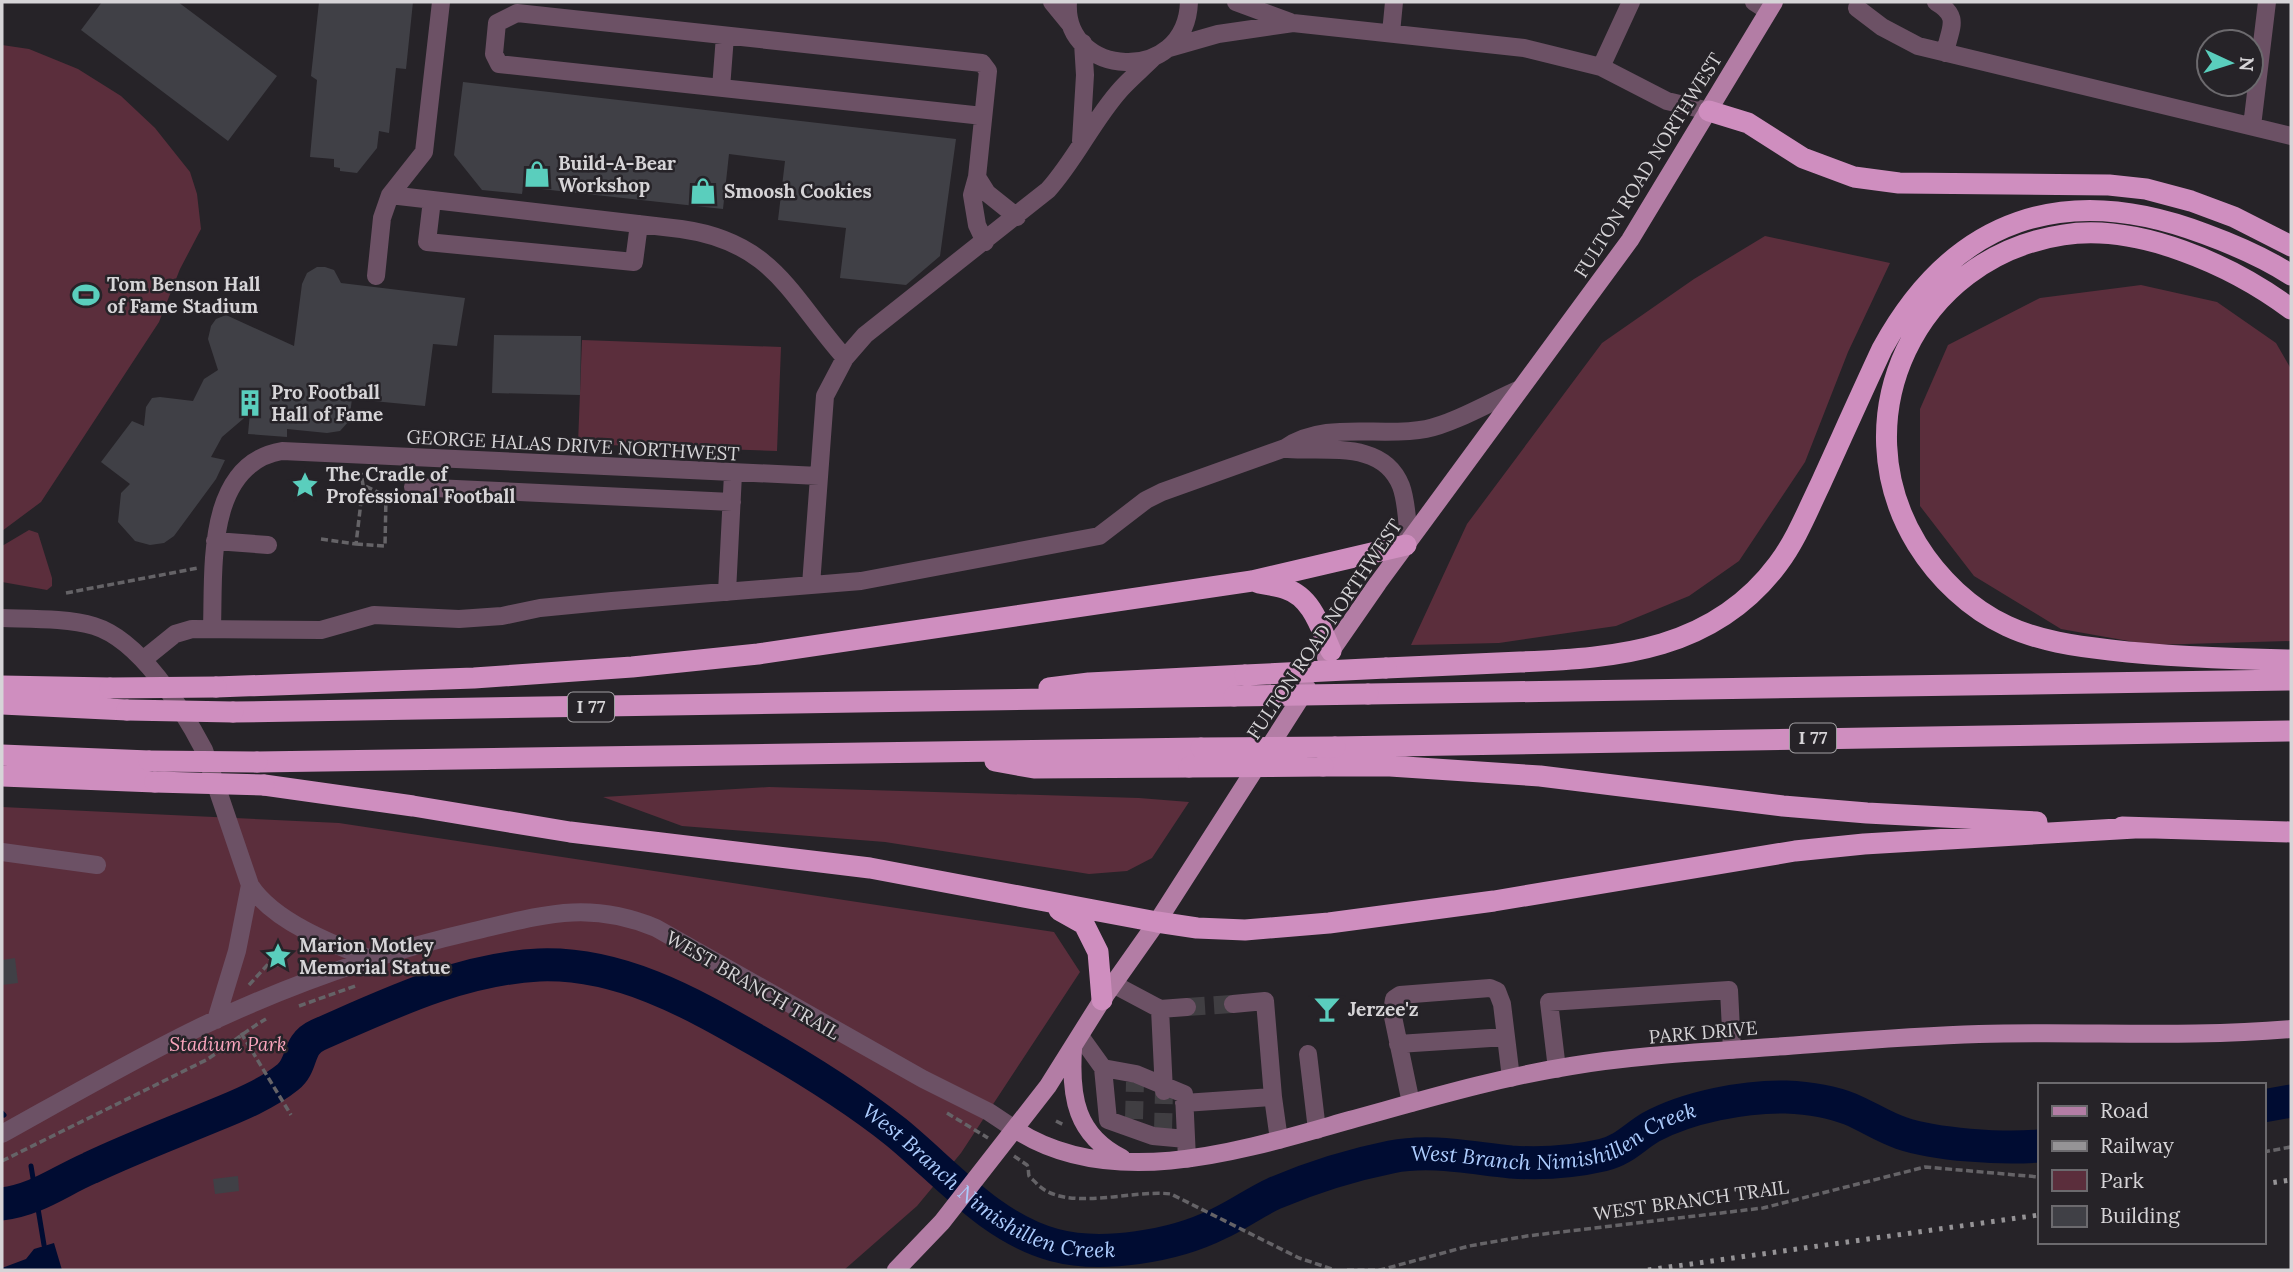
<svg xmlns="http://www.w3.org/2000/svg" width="2293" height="1272" viewBox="0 0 2293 1272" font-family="Lora,serif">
  <rect width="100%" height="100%" fill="#262328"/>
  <path fill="#5b2e3c" d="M 2,45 L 29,49 L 78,69 L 121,96 L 155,128 L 190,172 L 197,194 L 201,229 L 180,269 L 159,322 L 41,502 L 2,531 Z
    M 1765,236 L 1890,263 L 1848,352 L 1805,462 L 1739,561 L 1689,596 L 1616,626 L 1499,643 L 1411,645 L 1467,524 L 1602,343 L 1694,279 Z
    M 2141,285 L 2217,302 L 2276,343 L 2291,369 L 2291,641 L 2151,645 L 2061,629 L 1974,576 L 1920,506 L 1920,409 L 1948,345 L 2040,298 Z
    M 582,340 L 781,347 L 777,451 L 578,444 Z
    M 29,530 L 38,533 L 52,578 L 52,586 L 47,590 L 2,582 L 2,546 Z
    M 769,787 L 1139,798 L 1189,802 L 1152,858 L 1127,871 L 1089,874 L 885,842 L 682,826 L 603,797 Z
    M 2,807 L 339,823 L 1054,932 L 1080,972 L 961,1153 L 917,1206 L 844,1270 L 2,1270 Z"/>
  <path fill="#000c32" d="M 54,1243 L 62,1270 L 2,1270 L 2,1268 L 26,1259 L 34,1249 Z"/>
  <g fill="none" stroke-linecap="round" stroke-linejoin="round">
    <path stroke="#000c32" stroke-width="5" d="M 2,1113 L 4,1115
      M 31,1166 L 44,1245"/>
    <g stroke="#000c32" stroke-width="33">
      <path d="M 2263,1106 L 2291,1101"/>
      <path id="s1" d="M 2,1204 C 38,1199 58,1182 90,1168 C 130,1149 172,1133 213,1116 C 238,1106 267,1094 288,1077 C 304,1064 296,1045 318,1035 C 389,1004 460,969 539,965 C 619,962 690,1002 756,1040 C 805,1068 852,1097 896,1132 C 945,1172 991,1228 1054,1245 C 1102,1258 1174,1246 1218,1224 C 1238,1215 1255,1202 1275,1193 C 1313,1177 1351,1165 1391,1157 C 1431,1149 1470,1158 1511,1162 C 1542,1164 1573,1162 1603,1155 C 1624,1150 1634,1137 1651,1127 C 1688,1107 1745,1096 1786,1097 C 1808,1098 1830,1101 1850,1109 C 1867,1116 1883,1127 1901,1133 C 1936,1145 2002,1149 2039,1146"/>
    </g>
  </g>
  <path fill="#404046" d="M 102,2 L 178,2 L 277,76 L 228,141 L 81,30 Z
    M 319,2 L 413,2 L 406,69 L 396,68 L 389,133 L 379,131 L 377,148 L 357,173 L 340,171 L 340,168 L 334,167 L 334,159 L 310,157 L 317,80 L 311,76 Z
    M 463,82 L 956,139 L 940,256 L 906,285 L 840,278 L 846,228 L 778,220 L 785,161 L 729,154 L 723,209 L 523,187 L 522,194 L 482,190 L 454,155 Z
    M 317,267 L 325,267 L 334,270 L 341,283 L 465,298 L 457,346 L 433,344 L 425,406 L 352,399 L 349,421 L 340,431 L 327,433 L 287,429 L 287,437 L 248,434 L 250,413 L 222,437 L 211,457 L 225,460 L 216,479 L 174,536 L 164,543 L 150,545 L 135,541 L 118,522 L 121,493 L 130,484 L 101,462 L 132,421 L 144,426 L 146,407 L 152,398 L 160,397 L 193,401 L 204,379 L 218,370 L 208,339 L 211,326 L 216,319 L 226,315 L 294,346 L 302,284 L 307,273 Z
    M 494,335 L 581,336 L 580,395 L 492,393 Z
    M 15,958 L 18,983 L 2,985 L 2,960 Z
    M 238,1176 L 239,1191 L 215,1194 L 213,1179 Z"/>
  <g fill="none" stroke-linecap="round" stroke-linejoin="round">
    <path stroke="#403e42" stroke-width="18" stroke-dasharray="18 9" stroke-linecap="butt" d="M 1187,1007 L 1233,1004
      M 1134,1119 L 1135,1082
      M 1163,1131 L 1164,1091"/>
    <path stroke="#656367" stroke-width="3.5" stroke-dasharray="7 3.5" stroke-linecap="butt" d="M 321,539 L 356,544 L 363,485 L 361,473
      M 356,544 L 385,546 L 386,496 L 363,485
      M 66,593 L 198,568
      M270 958a7 7 0 1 1 14 0a7 7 0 1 1-14 0Z
      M 249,985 L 270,962
      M 299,1006 L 358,985
      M 241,1033 L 291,1115
      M 947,1113 L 988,1138
      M 1056,1121 L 1064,1125
      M 2263,1152 L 2291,1147
      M 1014,1156 L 1027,1165 C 1029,1168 1028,1172 1029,1176 C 1031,1179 1035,1181 1037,1184 C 1066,1213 1132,1189 1171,1194 L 1299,1258 L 1335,1270
      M 2,1161 L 206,1060 C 227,1047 245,1031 266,1019
      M 1347,1270 L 1380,1270 L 1469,1246 L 1527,1236 L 1763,1208 L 1925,1167 L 2039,1177"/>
    <path stroke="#6c5165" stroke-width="18" d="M 1052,2 L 1070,24
      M 1068,2 C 1063,78 1186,86 1189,2
      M 1236,2 L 1290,22
      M 1754,2 L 1768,11
      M 1936,2 C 1961,17 1950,27 1945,53
      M 1857,8 L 1882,27 L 1918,46 L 2291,136
      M 1391,33 L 1394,2
      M 1169,48 L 1218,34 L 1293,23 L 1524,48 L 1601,67 L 1667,101 L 1709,111
      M 1601,67 L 1631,2
      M 721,88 L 725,36
      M 983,116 L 499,64 L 494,54 L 497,23 L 517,13 L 982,63 L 988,71 L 977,177 L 972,195 L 977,225 L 985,242
      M 2252,126 L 2267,2
      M 1081,141 L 1085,75 L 1083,43
      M 977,177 L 987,193 L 1017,217
      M 390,195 L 681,229 C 774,242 790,296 845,358
      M 432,200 L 427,242 L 634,262 L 639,224
      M 376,276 L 382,218 L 390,195 L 424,152 L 441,2
      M 1288,449 C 1327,452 1383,440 1401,486 C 1407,502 1407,523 1409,540
      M 413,487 L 732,502
      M 215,541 L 268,545
      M 811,585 L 825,396 L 845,358 L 865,335 L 1048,190 C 1076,159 1093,120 1121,89 C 1131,78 1143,68 1153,58
      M 727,592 L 733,474
      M 2,618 C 29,619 68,618 94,626 C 140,640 182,708 204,750 L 250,885 L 237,951 L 216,1020
      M 212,628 C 214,569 205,464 282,451 L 819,476
      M 144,659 L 175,634 L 192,629 L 321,630 L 374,615 L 459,619 L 502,616 L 540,608 L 612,601 L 861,581 L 1099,536 L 1146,500 L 1162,492 L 1285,448 C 1325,420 1381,438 1426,429 C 1455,423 1492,401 1520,389
      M 2,852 L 97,865
      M 250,885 C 273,921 332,944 371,959
      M 1113,984 L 1160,1009 L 1164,1091
      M 1233,1004 L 1265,1001 L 1273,1097
      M 1160,1009 L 1187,1007
      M 1080,1036 L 1103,1068 L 1136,1074 L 1184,1094 L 1187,1159
      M 1398,1044 L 1506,1037
      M 1308,1054 L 1317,1130
      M 1103,1068 L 1108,1120 L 1153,1136 L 1186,1139
      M 1557,1069 L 1549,1002 L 1729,990 L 1732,1050
      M 1184,1103 L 1273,1097 L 1279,1140
      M 1411,1103 L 1392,1012 L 1394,999 L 1400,995 L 1490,988 L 1497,991 L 1502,1004 L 1511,1078
      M 2,1134 C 65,1099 129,1062 194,1030 C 283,987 378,953 474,931 C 543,915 588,900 656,928 L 923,1079 L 989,1112 L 1016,1130"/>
    <path stroke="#b37da5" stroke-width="18" d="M 1326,658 L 1378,583 L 1630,240 L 1774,2
      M 1073,1049 C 1070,1097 1076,1135 1122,1158
      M 1016,1130 C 1114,1193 1247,1149 1350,1120 C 1423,1100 1496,1078 1571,1066 C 1637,1055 1705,1052 1772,1047 C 1841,1042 1910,1036 1979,1034 C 2083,1031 2188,1038 2291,1029
      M 896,1270 L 942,1222 L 1048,1086 L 1102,1000 L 1157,922 L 1307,688"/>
    <path stroke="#cf8ebf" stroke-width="21" d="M 1709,111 L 1748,123 L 1803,158 L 1854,177 L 1899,183 L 2109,185 L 2146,189 L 2191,201 L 2234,217 L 2291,246
      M 2291,309 C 2232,265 2138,223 2063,235 C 1916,257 1840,418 1917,544 C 1938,578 1970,609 2007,626 C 2039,641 2075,646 2110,650 C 2170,657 2231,659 2291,660
      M 1259,583 C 1268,585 1278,586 1286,589 C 1312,597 1321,629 1331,651
      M 1386,668 C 1431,666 1475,664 1520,662 C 1619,658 1714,650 1778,564 C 1796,540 1807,512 1820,485 C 1841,439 1861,394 1882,349 C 1954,217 2066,181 2205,234 C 2235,245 2265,258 2291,275
      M 2,686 L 110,688
      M 216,687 L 474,678 L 632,667 L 758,654 L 1252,581 L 1406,545
      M 1049,688 L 1089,683 L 1245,675
      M 1368,694 L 2291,680
      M 2,704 L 127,710
      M 233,712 L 1234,696
      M 1335,747 L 2291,731
      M 2,755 L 149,761
      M 995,761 L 1034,768 L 1189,767
      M 257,762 L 1201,748
      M 1323,766 L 1390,766 L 1540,776 L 1783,806 L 1867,813 L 2037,822
      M 2,776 L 155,782
      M 264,785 L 413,806 L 570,832 L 870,868 L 1157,922 L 1197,928 L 1245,930 L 1329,923 L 1494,901 L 1795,851 L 1864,844 L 2135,828
      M 2122,827 L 2291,832
      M 1059,910 L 1084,924 L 1098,952 L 1102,1000"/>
    <path stroke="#959396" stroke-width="5" stroke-dasharray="3.5 7" stroke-linecap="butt" d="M 2263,1184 L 2291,1180
      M 1648,1270 L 2039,1215"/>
    <path stroke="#cf8ebf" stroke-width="21" d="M 1245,675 L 1386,668
      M 110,688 L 216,687
      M 1234,696 L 1368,694
      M 127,710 L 233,712
      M 1201,748 L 1335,747
      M 149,761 L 257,762
      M 1189,767 L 1323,766
      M 155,782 L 264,785"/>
  </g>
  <defs>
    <symbol id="shop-bare" viewBox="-9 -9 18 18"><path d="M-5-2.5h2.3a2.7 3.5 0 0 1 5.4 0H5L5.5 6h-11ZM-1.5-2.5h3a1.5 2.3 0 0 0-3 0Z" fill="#5acebd" stroke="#262328" stroke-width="2.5" paint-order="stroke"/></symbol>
    <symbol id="stadium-bare" viewBox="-9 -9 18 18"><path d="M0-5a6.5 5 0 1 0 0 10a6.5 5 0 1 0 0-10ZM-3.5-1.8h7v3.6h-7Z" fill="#5acebd" stroke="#262328" stroke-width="2.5" paint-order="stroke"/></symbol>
    <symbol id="building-bare" viewBox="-9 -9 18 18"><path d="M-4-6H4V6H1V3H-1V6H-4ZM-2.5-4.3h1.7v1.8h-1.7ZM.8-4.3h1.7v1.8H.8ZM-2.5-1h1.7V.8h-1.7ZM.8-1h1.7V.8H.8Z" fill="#5acebd" stroke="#262328" stroke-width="2.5" paint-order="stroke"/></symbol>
    <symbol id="sight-bare" viewBox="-9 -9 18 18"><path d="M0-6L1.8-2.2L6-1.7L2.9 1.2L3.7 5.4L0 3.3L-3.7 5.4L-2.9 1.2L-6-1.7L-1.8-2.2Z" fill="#5acebd" stroke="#262328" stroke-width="2.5" paint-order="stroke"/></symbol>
    <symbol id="bar-bare" viewBox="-9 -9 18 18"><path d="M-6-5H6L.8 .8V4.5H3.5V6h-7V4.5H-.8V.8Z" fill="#5acebd" stroke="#262328" stroke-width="2.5" paint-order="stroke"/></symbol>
  </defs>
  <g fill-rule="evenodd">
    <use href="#shop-bare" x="518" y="155" width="38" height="38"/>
    <use href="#shop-bare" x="684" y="172" width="38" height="38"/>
    <use href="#stadium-bare" x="67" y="276" width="38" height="38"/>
    <use href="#building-bare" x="231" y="384" width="38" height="38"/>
    <use href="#sight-bare" x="286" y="466" width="38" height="38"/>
    <use href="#sight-bare" x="259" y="937" width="38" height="38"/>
    <use href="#bar-bare" x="1308" y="990" width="38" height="38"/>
  </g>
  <g text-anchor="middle" stroke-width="5" stroke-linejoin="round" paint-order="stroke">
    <g fill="#262328" stroke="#a19fa2" stroke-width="2">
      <rect x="568" y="692.5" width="46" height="29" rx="5"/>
      <rect x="1790" y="723.5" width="46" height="29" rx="5"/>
    </g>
    <g font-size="18" font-weight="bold" fill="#d6d4d7">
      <text x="591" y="713">I 77</text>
      <text x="1813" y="744">I 77</text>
    </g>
    <g font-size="19" font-weight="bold" fill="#d6d4d7" stroke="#262328" text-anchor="start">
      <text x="558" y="170">Build-A-Bear<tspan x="558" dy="22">Workshop</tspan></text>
      <text x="724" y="198">Smoosh Cookies</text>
      <text x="107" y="291">Tom Benson Hall<tspan x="107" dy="22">of Fame Stadium</tspan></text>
      <text x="271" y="399">Pro Football<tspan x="271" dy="22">Hall of Fame</tspan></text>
      <text x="326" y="481">The Cradle of<tspan x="326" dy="22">Professional Football</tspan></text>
      <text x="299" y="952">Marion Motley<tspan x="299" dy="22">Memorial Statue</tspan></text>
      <text x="1348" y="1016">Jerzee'z</text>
    </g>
    <g font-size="19" fill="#d6d4d7" stroke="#262328">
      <text transform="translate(1648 165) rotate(-58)" y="7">FULTON ROAD NORTHWEST</text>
      <text transform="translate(573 445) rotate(3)" y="7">GEORGE HALAS DRIVE NORTHWEST</text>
      <text transform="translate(1324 629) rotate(-56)" y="7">FULTON ROAD NORTHWEST</text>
      <text transform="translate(753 985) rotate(30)" y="7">WEST BRANCH TRAIL</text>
      <text transform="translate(1703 1032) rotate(-5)" y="7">PARK DRIVE</text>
      <text transform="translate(1691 1200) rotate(-8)" y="7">WEST BRANCH TRAIL</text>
    </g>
    <g font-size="19" font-style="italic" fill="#f9a4bc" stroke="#262328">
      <text x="228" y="1051">Stadium Park</text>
    </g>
    <g font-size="21" font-style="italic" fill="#acccfd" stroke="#262328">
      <text dy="7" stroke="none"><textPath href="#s1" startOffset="1720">West Branch Nimishillen Creek</textPath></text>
      <text dy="7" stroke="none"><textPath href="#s1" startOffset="1110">West Branch Nimishillen Creek</textPath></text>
    </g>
  </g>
  <rect width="2293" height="1272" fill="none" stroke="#d6d4d7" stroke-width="7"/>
  <rect x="2038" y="1083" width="228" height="161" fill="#262328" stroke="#6c6a6e" stroke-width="2"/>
  <rect x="2052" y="1106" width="35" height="10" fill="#b37da5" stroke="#6c6a6e" stroke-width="2"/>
  <text x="2100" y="1118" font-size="21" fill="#d6d4d7">Road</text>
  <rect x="2052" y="1141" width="35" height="10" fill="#959396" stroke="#6c6a6e" stroke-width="2"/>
  <text x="2100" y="1153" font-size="21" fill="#d6d4d7">Railway</text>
  <rect x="2052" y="1170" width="35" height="21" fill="#5b2e3c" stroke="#6c6a6e" stroke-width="2"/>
  <text x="2100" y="1188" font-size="21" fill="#d6d4d7">Park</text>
  <rect x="2052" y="1206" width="35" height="21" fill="#404046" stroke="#6c6a6e" stroke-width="2"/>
  <text x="2100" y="1223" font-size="21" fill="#d6d4d7">Building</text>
  <g transform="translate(2230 63) rotate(94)"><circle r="33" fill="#262328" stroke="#6c6a6e" stroke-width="2"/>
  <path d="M0-5L12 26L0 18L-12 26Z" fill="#5acebd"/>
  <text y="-10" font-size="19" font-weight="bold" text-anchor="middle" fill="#d6d4d7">N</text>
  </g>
</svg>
